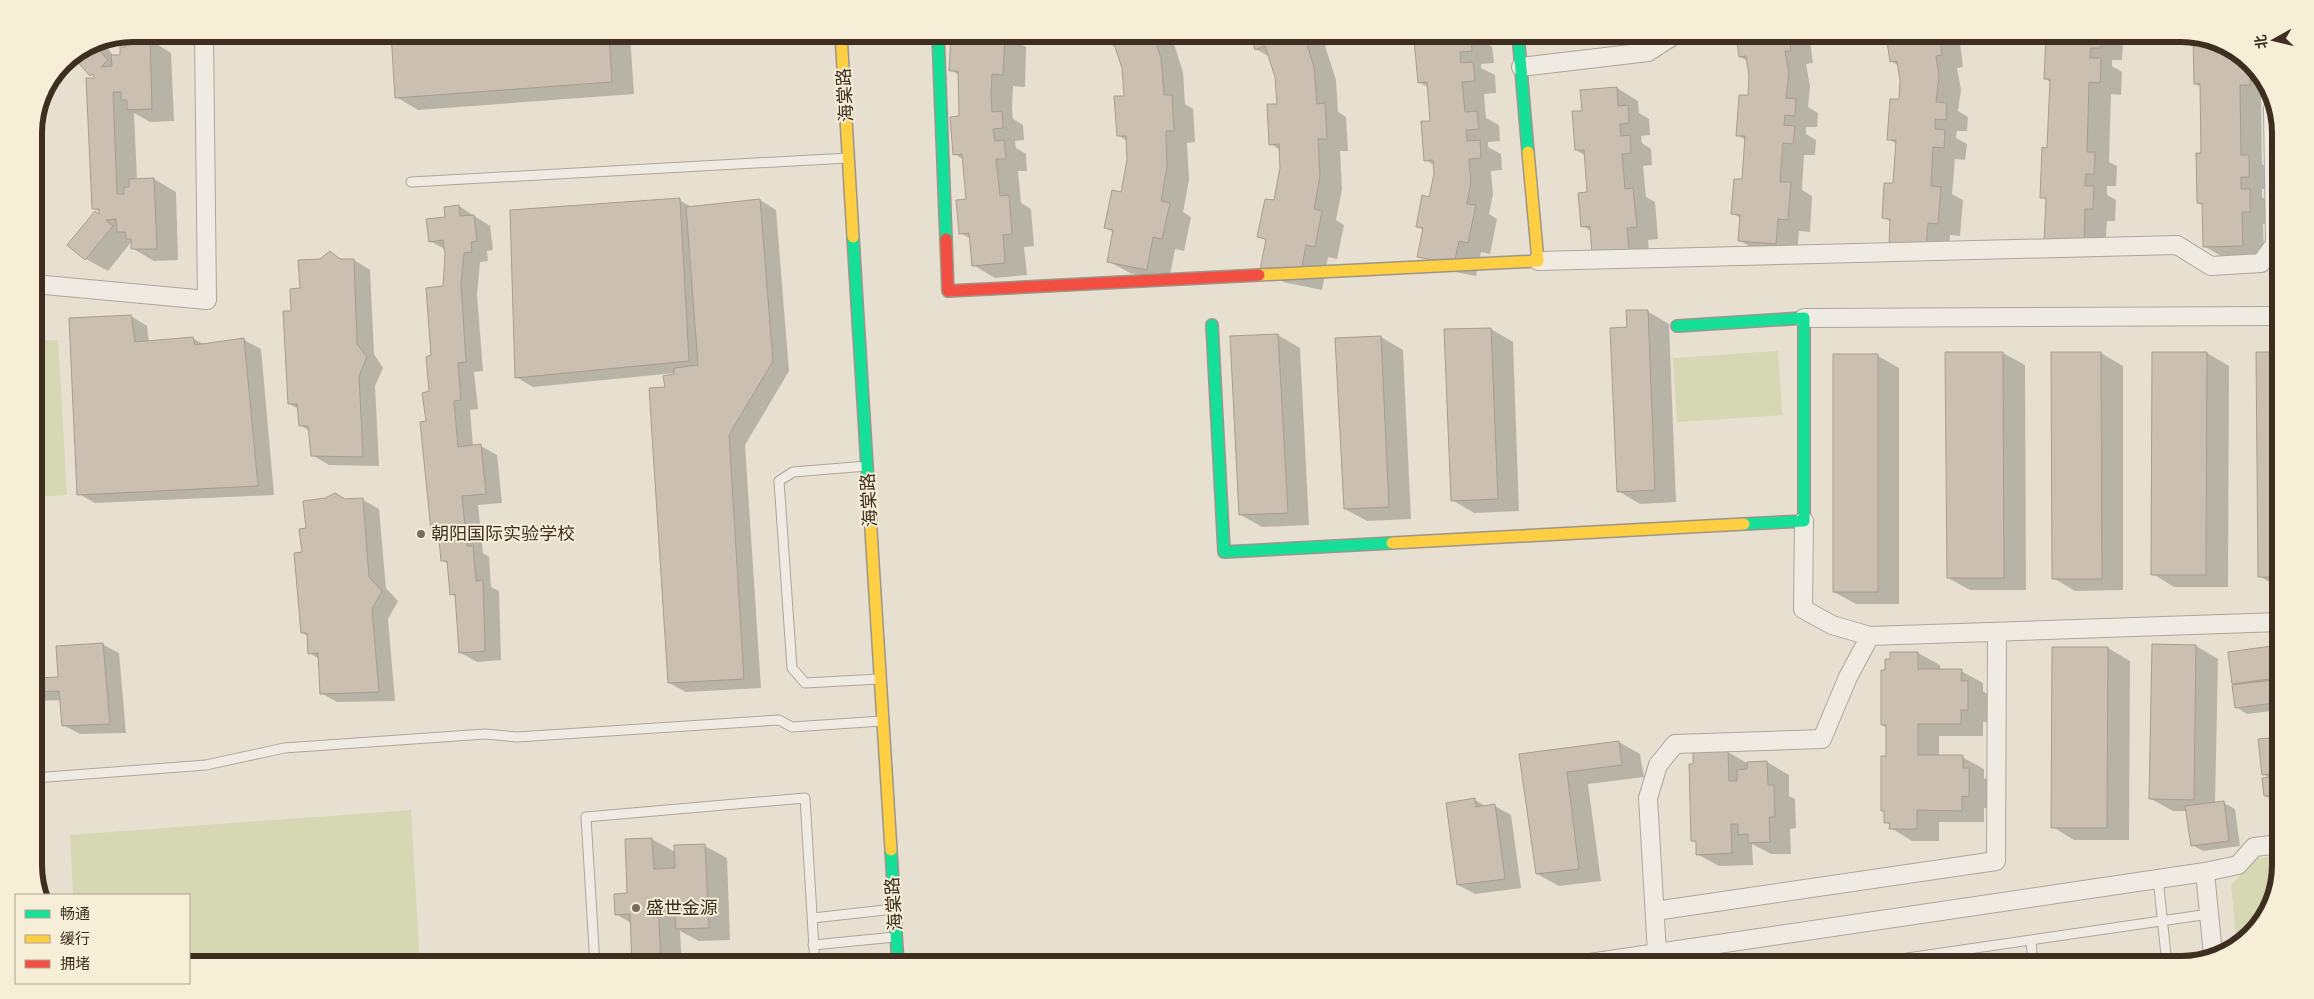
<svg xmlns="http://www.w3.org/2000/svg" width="2314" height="999" viewBox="0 0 2314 999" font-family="'Crimson Pro','Noto Sans SC',serif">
  <rect width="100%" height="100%" fill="#e7e0d1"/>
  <path fill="#d6d7b3" d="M 58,340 L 67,495 L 34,497 L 34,341 Z
    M 1778,351 L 1782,415 L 1677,422 L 1673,358 Z
    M 411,810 L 420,965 L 189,965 L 189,895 L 73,895 L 70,835 Z
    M 2280,856 L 2273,903 L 2237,947 L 2231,885 L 2257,858 Z"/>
  <path fill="#0003" d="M 392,34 L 630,34 L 634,94 L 418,110 L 396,97 Z
    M 952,34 L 1015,34 L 1015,41 L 1026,47 L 1025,87 L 1013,86 L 1012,108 L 1013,119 L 1023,125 L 1024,140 L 1015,141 L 1016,148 L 1026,154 L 1027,171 L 1018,171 L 1021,203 L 1031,209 L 1034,246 L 1024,247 L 1027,275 L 995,278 L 973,265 L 971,239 L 960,233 L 967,201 L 963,159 L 954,154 L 960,117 L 959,75 L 951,70 Z
    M 1101,34 L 1180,35 L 1172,38 L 1183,72 L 1185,104 L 1193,109 L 1195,142 L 1187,143 L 1189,180 L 1183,212 L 1191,217 L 1184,251 L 1175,249 L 1169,281 L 1130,273 L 1108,261 L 1114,233 L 1106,228 L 1122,194 L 1129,160 L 1127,141 L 1118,135 L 1125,97 L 1124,68 L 1117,48 L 1103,40 Z
    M 1251,34 L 1330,34 L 1333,43 L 1325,46 L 1336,80 L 1338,112 L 1346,117 L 1348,151 L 1340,151 L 1342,189 L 1336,220 L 1344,225 L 1337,259 L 1328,257 L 1322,290 L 1283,282 L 1267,241 L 1259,236 L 1275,202 L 1282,168 L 1280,150 L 1271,144 L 1278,105 L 1277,76 L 1270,57 L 1256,49 Z
    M 1424,34 L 1480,34 L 1480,39 L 1492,47 L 1494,63 L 1481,64 L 1481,68 L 1495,75 L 1496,93 L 1484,94 L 1486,118 L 1499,125 L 1500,141 L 1488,142 L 1488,147 L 1501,154 L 1502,170 L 1491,171 L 1493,194 L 1489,214 L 1497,219 L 1490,254 L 1481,252 L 1476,276 L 1440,269 L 1423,230 L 1417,226 L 1430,198 L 1435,174 L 1434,165 L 1425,160 L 1432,122 L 1429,88 L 1419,82 Z
    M 1602,34 L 1640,34 L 1638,43 Z
    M 1737,34 L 1809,34 L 1813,63 L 1806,64 L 1810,86 L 1808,107 L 1818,113 L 1817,127 L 1806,127 L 1806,134 L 1816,140 L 1815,155 L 1804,155 L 1802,190 L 1812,196 L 1810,232 L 1799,231 L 1797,255 L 1761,253 L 1739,240 L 1741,218 L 1732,213 L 1743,180 L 1746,140 L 1737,135 L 1749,97 L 1750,77 L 1748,61 L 1740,57 Z
    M 1887,34 L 1959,34 L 1963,67 L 1957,68 L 1961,90 L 1958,111 L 1968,117 L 1967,131 L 1957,131 L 1956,138 L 1967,144 L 1965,160 L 1955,159 L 1952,194 L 1963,200 L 1960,236 L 1950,235 L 1948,259 L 1883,217 L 1894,184 L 1897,144 L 1888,139 L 1900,101 L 1901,81 L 1899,66 L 1891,61 Z
    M 2047,34 L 2113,34 L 2123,40 L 2122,60 L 2112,60 L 2112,66 L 2122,72 L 2121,95 L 2111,94 L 2109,162 L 2117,166 L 2116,186 L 2107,186 L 2107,195 L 2116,200 L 2115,221 L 2107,221 L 2105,255 L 2067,254 L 2047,200 L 2041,197 L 2049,149 L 2051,82 L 2045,79 Z
    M 150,40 L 171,53 L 174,121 L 150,122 L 134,113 L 137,180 L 154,179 L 176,192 L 178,260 L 154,261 L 132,248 L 132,241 L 108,271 L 86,259 L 69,245 L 100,215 L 100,212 L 93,208 L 95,77 L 74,56 L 96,41 L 101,41 L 114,56 L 121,56 Z
    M 2218,41 L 2260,73 L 2269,97 L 2261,97 L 2262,164 L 2270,169 L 2271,189 L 2262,189 L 2262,197 L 2271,203 L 2271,224 L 2263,224 L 2264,258 L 2226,259 L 2204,246 L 2204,206 L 2198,203 L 2202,154 L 2201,87 L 2195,84 Z
    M 1617,88 L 1638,101 L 1639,113 L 1649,119 L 1650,135 L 1641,136 L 1642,143 L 1651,149 L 1652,165 L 1643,166 L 1646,197 L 1655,202 L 1658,239 L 1648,240 L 1650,263 L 1582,226 L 1589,193 L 1586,156 L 1576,150 L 1583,112 Z
    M 679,200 L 692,207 L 760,200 L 776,210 L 789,371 L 745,445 L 761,688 L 686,692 L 669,683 L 666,388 L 676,375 L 675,373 L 533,387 L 516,377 Z
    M 459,206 L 490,226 L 493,250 L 487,251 L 488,261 L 480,262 L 477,295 L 483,371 L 474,372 L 478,409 L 470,410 L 473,446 L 481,446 L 497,455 L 502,503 L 478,505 L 483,553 L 489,557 L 491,587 L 499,591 L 501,660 L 477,662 L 461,653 L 456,597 L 451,594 L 449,564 L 442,560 L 439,533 L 432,529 L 427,422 L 433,356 L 444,287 L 446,250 L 430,241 L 447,218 Z
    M 330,253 L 344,260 L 354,260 L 370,270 L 374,354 L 383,368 L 375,386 L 379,466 L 329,465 L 312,455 L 310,431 L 300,425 L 299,409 L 289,404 L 293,312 L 301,289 L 320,261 Z
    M 1647,311 L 1669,324 L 1676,502 L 1640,504 L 1618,491 L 1628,329 Z
    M 131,316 L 147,326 L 149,342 L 192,338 L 205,345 L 244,340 L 261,349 L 274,495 L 95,503 L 79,494 Z
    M 1491,329 L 1513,342 L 1519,511 L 1474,513 L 1452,500 Z
    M 1278,335 L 1300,348 L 1309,525 L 1262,527 L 1241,515 L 1231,338 Z
    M 1381,337 L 1403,350 L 1411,519 L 1367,521 L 1345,509 Z
    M 1946,353 L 2003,353 L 2025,365 L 2026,590 L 1970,590 L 1948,578 Z
    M 2053,353 L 2101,353 L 2123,366 L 2123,590 L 2075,591 L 2053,578 Z
    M 2207,353 L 2229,366 L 2228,587 L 2174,587 L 2153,574 Z
    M 2257,353 L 2280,353 L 2280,588 L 2259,576 Z
    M 1878,356 L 1899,368 L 1899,604 L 1856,604 L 1834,592 Z
    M 363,500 L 379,509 L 386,588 L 398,601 L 388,619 L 395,701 L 337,702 L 321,693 L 319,659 L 310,653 L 308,636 L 302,633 L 303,553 L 307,529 L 346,501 Z
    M 34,624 L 38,679 L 60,678 L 102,644 L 119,653 L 126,733 L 80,734 L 63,725 L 61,700 L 34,701 Z
    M 2153,645 L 2196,646 L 2218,659 L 2215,804 L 2224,803 L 2235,809 L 2240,846 L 2203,851 L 2192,845 L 2187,811 L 2173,811 L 2151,799 Z
    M 2272,647 L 2280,652 L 2280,685 L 2278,685 L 2280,686 L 2280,710 L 2247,714 L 2236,707 L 2238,686 L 2233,683 Z
    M 2108,648 L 2130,661 L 2129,840 L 2074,840 L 2053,827 Z
    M 1918,653 L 1940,665 L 1940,670 L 1961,671 L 1983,683 L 1983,691 L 1989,695 L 1989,722 L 1983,722 L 1983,736 L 1939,736 L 1939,757 L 1962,757 L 1984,769 L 1984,778 L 1991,782 L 1990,808 L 1984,808 L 1984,822 L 1939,822 L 1939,841 L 1912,841 L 1891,828 L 1891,825 L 1886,822 L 1885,812 L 1882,810 L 1887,757 L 1887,728 L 1882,725 L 1886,671 Z
    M 2280,738 L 2280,802 L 2276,802 L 2265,796 L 2269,778 L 2263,774 L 2259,740 Z
    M 1619,742 L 1640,754 L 1644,777 L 1588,784 L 1601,881 L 1559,886 L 1537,874 L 1521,755 Z
    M 1728,752 L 1747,763 L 1767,762 L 1789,775 L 1789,796 L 1795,799 L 1796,828 L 1790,829 L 1791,854 L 1771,854 L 1752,844 L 1753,865 L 1719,866 L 1697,854 L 1697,843 L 1693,841 Z
    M 1475,800 L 1487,807 L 1495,806 L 1511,815 L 1521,888 L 1475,894 L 1458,885 Z
    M 652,839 L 675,852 L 705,846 L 727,858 L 730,940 L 699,941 L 680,931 L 682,965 L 633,965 L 631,923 L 616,914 L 628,894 L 626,840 Z
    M 2138,957 L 2152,965 L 2059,965 Z"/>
  <path fill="#cbbfb2" stroke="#a89c90" d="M 391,34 L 609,34 L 612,82 L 395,98 Z
    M 951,34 L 1005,34 L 1003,75 L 992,74 L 991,95 L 992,112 L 1002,111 L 1003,128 L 993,129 L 995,141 L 1004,140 L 1006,159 L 996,159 L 1000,196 L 1009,195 L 1012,234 L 1003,235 L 1005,263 L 972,266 L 969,233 L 959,234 L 956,200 L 966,199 L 962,154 L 953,155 L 950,117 L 959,116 L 958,71 L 949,71 Z
    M 1100,34 L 1153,34 L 1161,58 L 1164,95 L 1172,95 L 1174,131 L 1166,131 L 1167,167 L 1161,201 L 1170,203 L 1162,239 L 1153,237 L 1147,270 L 1107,262 L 1113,230 L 1104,228 L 1112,190 L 1121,192 L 1127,160 L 1126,136 L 1117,136 L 1114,96 L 1124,96 L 1122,68 L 1112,38 L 1102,41 Z
    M 1250,34 L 1304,34 L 1314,67 L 1317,104 L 1325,103 L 1327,139 L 1318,139 L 1320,176 L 1314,209 L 1322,211 L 1315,247 L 1306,245 L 1300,278 L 1260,270 L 1266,239 L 1257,237 L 1265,199 L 1274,200 L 1280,168 L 1279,144 L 1269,145 L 1267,104 L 1277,104 L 1275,77 L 1265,46 L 1255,50 Z
    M 1423,34 L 1471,34 L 1472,51 L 1460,52 L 1461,63 L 1473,62 L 1475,81 L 1462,82 L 1465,112 L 1477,111 L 1479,129 L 1466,130 L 1467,141 L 1480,140 L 1481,158 L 1469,159 L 1471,181 L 1467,204 L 1476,205 L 1468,243 L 1459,241 L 1454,264 L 1417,257 L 1423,228 L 1416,227 L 1422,195 L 1429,197 L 1434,174 L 1433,160 L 1424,161 L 1421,121 L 1430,121 L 1427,82 L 1418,83 L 1414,40 L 1423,40 Z
    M 1736,34 L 1789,34 L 1791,51 L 1785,51 L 1789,73 L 1786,98 L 1796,99 L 1795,116 L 1785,115 L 1784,125 L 1795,126 L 1793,144 L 1783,143 L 1780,182 L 1791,182 L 1788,220 L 1778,219 L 1776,244 L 1738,241 L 1740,215 L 1731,214 L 1734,179 L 1742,179 L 1745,136 L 1736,136 L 1739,95 L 1748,95 L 1749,77 L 1746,56 L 1739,57 Z
    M 1886,34 L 1939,34 L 1942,55 L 1936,56 L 1939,77 L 1936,102 L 1947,103 L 1946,120 L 1935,119 L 1935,129 L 1945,130 L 1944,148 L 1933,147 L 1931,186 L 1941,187 L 1938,224 L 1928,223 L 1926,248 L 1889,245 L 1890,219 L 1882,218 L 1884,183 L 1893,183 L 1896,140 L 1887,140 L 1890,99 L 1899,99 L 1900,81 L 1897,61 L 1890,62 Z
    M 2046,34 L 2101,34 L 2101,48 L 2091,48 L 2090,58 L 2101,58 L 2100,83 L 2089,82 L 2087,152 L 2095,152 L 2094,174 L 2086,174 L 2085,186 L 2094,186 L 2093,209 L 2085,209 L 2084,244 L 2044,242 L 2046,198 L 2040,198 L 2042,147 L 2047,148 L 2050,79 L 2044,79 Z
    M 2193,36 L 2218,41 L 2239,57 L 2239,60 L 2243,60 L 2250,65 L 2250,85 L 2240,85 L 2241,155 L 2249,155 L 2249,177 L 2241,177 L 2241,189 L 2250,189 L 2250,212 L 2242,212 L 2243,246 L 2203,247 L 2202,203 L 2197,203 L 2196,153 L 2201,153 L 2200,84 L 2194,84 Z
    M 150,39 L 152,109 L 127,110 L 127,100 L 121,100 L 121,92 L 113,92 L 117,194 L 124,194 L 124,187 L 129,187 L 129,179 L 154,178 L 157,249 L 131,249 L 131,239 L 126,239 L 125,232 L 117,232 L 116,219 L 106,220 L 113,226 L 85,260 L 67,245 L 95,211 L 99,214 L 99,209 L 92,209 L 86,78 L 94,78 L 93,74 L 90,76 L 73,57 L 93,43 L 108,60 L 101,67 L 112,66 L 111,55 L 120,55 L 120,47 L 125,47 L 124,40 Z
    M 1617,87 L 1618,106 L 1628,105 L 1629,123 L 1620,124 L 1621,136 L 1630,135 L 1631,153 L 1622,154 L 1625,189 L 1633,188 L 1637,227 L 1627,228 L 1629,251 L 1592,254 L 1590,226 L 1581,227 L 1578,193 L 1587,192 L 1584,150 L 1575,150 L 1572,111 L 1582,111 L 1580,90 Z
    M 680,198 L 689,361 L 515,378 L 510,210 Z
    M 760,199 L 773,361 L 729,435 L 744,679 L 668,683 L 649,388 L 665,387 L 663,376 L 674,374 L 674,368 L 698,365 L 686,207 Z
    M 459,205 L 460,216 L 474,215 L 477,241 L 471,242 L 472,252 L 464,253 L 461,284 L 466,362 L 458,363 L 461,400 L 454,401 L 458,447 L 481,444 L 486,494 L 462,496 L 467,546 L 473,546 L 476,581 L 483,580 L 485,651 L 459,653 L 455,594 L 450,595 L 447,561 L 441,561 L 438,529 L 431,530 L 420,422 L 426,421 L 422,393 L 429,391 L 426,357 L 431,355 L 426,288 L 443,286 L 445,254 L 443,240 L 429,242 L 426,219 L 445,217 L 444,207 Z
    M 330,251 L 340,259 L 354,259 L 357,344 L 367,357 L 359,376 L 363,457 L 311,456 L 308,426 L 299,426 L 297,404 L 288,404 L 283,311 L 291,311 L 290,289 L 300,288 L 298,260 L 320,259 Z
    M 1626,310 L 1648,310 L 1655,490 L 1617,492 L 1610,328 L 1627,327 Z
    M 131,315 L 135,342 L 193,337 L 195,345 L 244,338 L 258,486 L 77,495 L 69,318 Z
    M 1491,328 L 1498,499 L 1451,501 L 1444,329 Z
    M 1278,334 L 1288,513 L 1239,515 L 1230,336 Z
    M 1381,336 L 1389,507 L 1344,509 L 1335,338 Z
    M 1945,352 L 2003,352 L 2004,578 L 1947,578 Z
    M 2051,352 L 2101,352 L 2102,579 L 2052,579 Z
    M 2152,352 L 2207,352 L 2206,575 L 2151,575 Z
    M 2256,352 L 2280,352 L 2280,577 L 2258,577 Z
    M 1833,354 L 1878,354 L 1878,592 L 1833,592 Z
    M 335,493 L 345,499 L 363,498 L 369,577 L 382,591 L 372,609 L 379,692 L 320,694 L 318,653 L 308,654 L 307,633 L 301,633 L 294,553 L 302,552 L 299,529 L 306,528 L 303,501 L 325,498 Z
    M 103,643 L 110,724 L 62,726 L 59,691 L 34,692 L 34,678 L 58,677 L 56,646 Z
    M 2152,644 L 2196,645 L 2194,800 L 2149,799 Z
    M 2272,646 L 2276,678 L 2232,684 L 2228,652 Z
    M 2052,647 L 2108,647 L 2107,828 L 2051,828 Z
    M 1890,652 L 1918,652 L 1918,669 L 1962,669 L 1961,681 L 1968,681 L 1968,710 L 1961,710 L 1961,724 L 1918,724 L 1918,755 L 1963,755 L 1963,768 L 1969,768 L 1969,797 L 1962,796 L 1962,811 L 1917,810 L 1917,829 L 1889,829 L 1890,823 L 1884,823 L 1884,811 L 1881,811 L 1881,756 L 1886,756 L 1886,725 L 1881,725 L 1881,670 L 1885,670 L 1885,659 L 1890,659 Z
    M 2273,680 L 2275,703 L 2235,708 L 2232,685 Z
    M 2280,737 L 2280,773 L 2262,775 L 2258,739 Z
    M 1619,741 L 1622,765 L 1567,772 L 1579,869 L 1536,874 L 1519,754 Z
    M 1728,751 L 1729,781 L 1737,781 L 1737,770 L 1747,769 L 1747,762 L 1767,761 L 1768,785 L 1774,785 L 1775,817 L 1769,817 L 1770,842 L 1748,843 L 1748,834 L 1738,835 L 1738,824 L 1731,824 L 1732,853 L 1696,855 L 1696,841 L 1691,841 L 1689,764 L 1693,764 L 1693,752 Z
    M 2280,776 L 2280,795 L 2264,796 L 2262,778 Z
    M 1475,798 L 1476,807 L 1495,804 L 1505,879 L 1457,885 L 1446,803 Z
    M 2224,801 L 2229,841 L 2191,846 L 2185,806 Z
    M 652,838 L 654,869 L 675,868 L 674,845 L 705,844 L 709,928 L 676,929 L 674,900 L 658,901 L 661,965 L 632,965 L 630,914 L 615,915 L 614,894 L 627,893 L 625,839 Z
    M 2138,956 L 2146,965 L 2047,965 Z"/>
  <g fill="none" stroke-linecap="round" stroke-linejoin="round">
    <defs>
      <path id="lane" d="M 411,182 L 848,158
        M 867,466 L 793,472 L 779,481 L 792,668 L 805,683 L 879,679
        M 34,778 L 206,765 L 284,748 L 485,734 L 517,737 L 779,720 L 792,727 L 882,721
        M 2158,878 L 2167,965
        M 813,918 L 894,909
        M 2031,940 L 2033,965
        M 813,945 L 895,937
        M 595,965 L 586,817 L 805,798 L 815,965
        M 1859,965 L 2209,914"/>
      <path id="street" d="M 1521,67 L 1648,52 L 1676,34
        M 1538,261 L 2177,245 L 2211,266 L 2261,263 L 2275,244 L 2273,109
        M 34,284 L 207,300 L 204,34
        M 1804,318 L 2280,316
        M 1804,521 L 1803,609 L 1832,625 L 1870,636 L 2280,622
        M 2205,872 L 2238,865 L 2254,847 L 2280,844
        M 1655,911 L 1996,861 L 1997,632
        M 1657,953 L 1648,798 L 1658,765 L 1675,744 L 1822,739 L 1848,677 L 1870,636
        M 1576,965 L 2205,872 L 2213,955"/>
      <path id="fast" d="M 938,34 L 946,239
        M 1518,34 L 1528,152
        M 853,237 L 868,482
        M 1212,325 L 1224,552 L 1392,543
        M 1677,326 L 1804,318 L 1804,521 L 1744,524
        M 891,850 L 898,965"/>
      <path id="slow" d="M 841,34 L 853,237
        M 1259,275 L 1538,261 L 1528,152
        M 868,482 L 891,850
        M 1392,543 L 1744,524"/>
      <path id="jam" d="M 946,239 L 948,291 L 1259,275"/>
    </defs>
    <use href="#lane" stroke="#ada599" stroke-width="11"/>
    <use href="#street" stroke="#ada599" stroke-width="20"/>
    <use href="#fast" stroke="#9c958a" stroke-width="14"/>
    <use href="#slow" stroke="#9c958a" stroke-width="14"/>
    <use href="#jam" stroke="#9c958a" stroke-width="14"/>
    <use href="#lane" stroke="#efebe3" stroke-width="9"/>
    <use href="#street" stroke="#efebe3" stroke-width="18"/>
    <use href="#fast" stroke="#16e098" stroke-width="11"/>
    <use href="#slow" stroke="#ffcf43" stroke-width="11"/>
    <use href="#jam" stroke="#f24e42" stroke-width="11"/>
  </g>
  <g fill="#786c5e" stroke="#f7eed8" stroke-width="2">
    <circle cx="421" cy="534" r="5"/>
    <circle cx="636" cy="908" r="5"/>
  </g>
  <g text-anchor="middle" stroke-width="4" stroke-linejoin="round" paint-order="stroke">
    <g font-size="18" fill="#3d2e20" stroke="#f7eed8">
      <text transform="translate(845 95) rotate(-93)" y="6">海棠路</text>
      <text transform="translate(869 500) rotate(-93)" y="6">海棠路</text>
      <text transform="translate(894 904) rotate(-94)" y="6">海棠路</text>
    </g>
    <g font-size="18" fill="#3d2e20" stroke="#f7eed8" text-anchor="start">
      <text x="431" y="540">朝阳国际实验学校</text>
      <text x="646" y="914">盛世金源</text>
    </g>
  </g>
  <path d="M0 0H2314V999H0ZM133 42H2181A91 91 0 0 1 2272 133V865A91 91 0 0 1 2181 956H133A91 91 0 0 1 42 865V133A91 91 0 0 1 133 42Z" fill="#f7eed8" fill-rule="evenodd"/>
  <path fill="none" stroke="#3d2e20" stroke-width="6" d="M133 42H2181A91 91 0 0 1 2272 133V865A91 91 0 0 1 2181 956H133A91 91 0 0 1 42 865V133A91 91 0 0 1 133 42Z"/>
  <rect x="15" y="894" width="175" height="90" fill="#f7eed8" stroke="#ada18e"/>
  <rect x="25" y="910" width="25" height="8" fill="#16e098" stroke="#ada18e"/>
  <text x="60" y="919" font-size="15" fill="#3d2e20">畅通</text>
  <rect x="25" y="935" width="25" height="8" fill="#ffcf43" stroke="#ada18e"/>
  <text x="60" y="944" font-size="15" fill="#3d2e20">缓行</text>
  <rect x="25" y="960" width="25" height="8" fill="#f24e42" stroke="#ada18e"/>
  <text x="60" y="969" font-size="15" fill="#3d2e20">拥堵</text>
  <g transform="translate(2274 40) rotate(262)" stroke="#f7eed8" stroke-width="4" paint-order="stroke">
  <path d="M0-4L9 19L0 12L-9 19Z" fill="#3d2e20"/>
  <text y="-8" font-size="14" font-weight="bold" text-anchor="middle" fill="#3d2e20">北</text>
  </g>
</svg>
